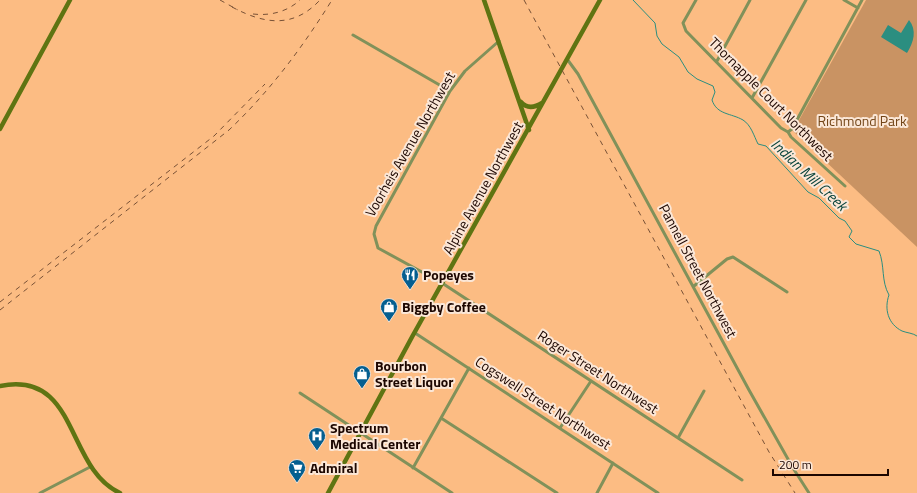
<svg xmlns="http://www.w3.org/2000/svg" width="917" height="493" viewBox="0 0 917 493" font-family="'Titillium Web',sans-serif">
  <rect width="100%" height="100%" fill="#fcbc83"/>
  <path fill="#c99363" d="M 866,0 L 917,0 L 917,247 L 793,131 Z"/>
  <path fill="#2b8e80" d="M 909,20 C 917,30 914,42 907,53 L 881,37 L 888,25 L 901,33 Z"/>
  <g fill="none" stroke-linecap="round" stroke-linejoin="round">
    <path stroke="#2b8e80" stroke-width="1" d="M 633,0 L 655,23 L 657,36 L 662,44 L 679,57 L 688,72 L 697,79 L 713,86 L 715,92 L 712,100 C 717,115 731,113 743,120 C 751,125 754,136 758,144 L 766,146 L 808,192 L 819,198 L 839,218 L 845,221 L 852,231 L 849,237 L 856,244 L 879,251 C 885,266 881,281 889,295 C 884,309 888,324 902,331 C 907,333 913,333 917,336"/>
    <path stroke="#81915a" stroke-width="3" d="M 696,0 L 683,23 L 686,31 L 781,128 L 788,132 L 791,137 L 845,186
      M 844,0 L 858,8
      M 353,35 L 450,91
      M 499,41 L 465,71 L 450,91 L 376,226 L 374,234 L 378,248 L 442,283 L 742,480
      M 567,59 L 578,74 L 749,390 L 793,468 L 809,493
      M 717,61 L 750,0
      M 752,98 L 806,0
      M 788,132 L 792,129 L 862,0
      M 694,286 L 727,259 L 733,257 L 787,292
      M 415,333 L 658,493
      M 300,393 L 452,493
      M 441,418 L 557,493
      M 560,428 L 591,381
      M 678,438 L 704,391
      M 413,468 L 469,368
      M 40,493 L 90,467
      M 597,493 L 613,463"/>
    <path stroke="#5f7412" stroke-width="4.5" d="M 484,0 L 529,130
      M 521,102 C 527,109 534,108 542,103
      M 0,129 L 70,0
      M 0,386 C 79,370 65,468 120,493
      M 328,493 L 412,337 L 600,0"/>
    <path stroke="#785136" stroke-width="1" stroke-dasharray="5 5" stroke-linecap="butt" d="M 220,0 L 238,10
      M 524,0 L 769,452 L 795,493
      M 232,7 C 264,24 293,29 320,0
      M 253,14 C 270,16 287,12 300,0
      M 0,302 L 214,136 L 265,84
      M 0,310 L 229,130 C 270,91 302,48 332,0"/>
  </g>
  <defs>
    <symbol id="restaurant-pin" viewBox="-11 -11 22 30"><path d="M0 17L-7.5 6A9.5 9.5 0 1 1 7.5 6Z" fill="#055f90" stroke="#fbe7d7"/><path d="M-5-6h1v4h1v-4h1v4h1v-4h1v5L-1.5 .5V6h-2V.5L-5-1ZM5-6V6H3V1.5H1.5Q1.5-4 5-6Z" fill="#fff"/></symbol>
    <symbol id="shop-pin" viewBox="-11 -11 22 30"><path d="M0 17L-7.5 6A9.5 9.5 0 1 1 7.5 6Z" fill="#055f90" stroke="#fbe7d7"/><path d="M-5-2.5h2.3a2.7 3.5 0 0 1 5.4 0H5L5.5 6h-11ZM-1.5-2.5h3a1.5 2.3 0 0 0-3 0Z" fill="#fff"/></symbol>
    <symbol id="hospital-pin" viewBox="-11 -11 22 30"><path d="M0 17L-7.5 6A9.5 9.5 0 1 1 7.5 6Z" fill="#055f90" stroke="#fbe7d7"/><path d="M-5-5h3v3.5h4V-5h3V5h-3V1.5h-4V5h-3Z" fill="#fff"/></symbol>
    <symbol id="supermarket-pin" viewBox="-11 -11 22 30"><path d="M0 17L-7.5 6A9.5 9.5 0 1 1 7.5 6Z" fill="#055f90" stroke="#fbe7d7"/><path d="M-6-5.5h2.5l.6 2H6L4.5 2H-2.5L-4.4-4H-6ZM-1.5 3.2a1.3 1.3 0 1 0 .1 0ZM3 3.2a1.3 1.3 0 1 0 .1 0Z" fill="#fff"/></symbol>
  </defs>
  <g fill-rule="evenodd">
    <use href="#restaurant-pin" x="400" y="265" width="20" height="27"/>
    <use href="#shop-pin" x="379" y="297" width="20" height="27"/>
    <use href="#shop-pin" x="352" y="364" width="20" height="27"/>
    <use href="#hospital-pin" x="307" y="426" width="20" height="27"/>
    <use href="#supermarket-pin" x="287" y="458" width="20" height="27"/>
  </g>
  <g text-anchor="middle" stroke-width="4" stroke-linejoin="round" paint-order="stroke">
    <g font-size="14" fill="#1c0600" stroke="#fbe7d7">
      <text transform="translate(771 99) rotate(45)" y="5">Thornapple Court Northwest</text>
      <text transform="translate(410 144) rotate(-60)" y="5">Voorheis Avenue Northwest</text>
      <text transform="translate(483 188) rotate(-61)" y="5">Alpine Avenue Northwest</text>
      <text transform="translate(698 271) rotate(62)" y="5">Pannell Street Northwest</text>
      <text transform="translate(598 372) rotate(33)" y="5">Roger Street Northwest</text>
      <text transform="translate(543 403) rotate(33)" y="5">Cogswell Street Northwest</text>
    </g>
    <g font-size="14" fill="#734517" stroke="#fbe7d7">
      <text x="862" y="126">Richmond Park</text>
    </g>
    <g font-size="14" font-weight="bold" fill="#1c0600" stroke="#fbe7d7" text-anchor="start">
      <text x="423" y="280">Popeyes</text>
      <text x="402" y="312">Biggby Coffee</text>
      <text x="375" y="371">Bourbon<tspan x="375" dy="16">Street Liquor</tspan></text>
      <text x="330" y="433">Spectrum<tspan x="330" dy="16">Medical Center</tspan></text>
      <text x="310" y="473">Admiral</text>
    </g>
    <g font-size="15" font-style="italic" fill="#07423a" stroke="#fbe7d7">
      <text transform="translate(809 175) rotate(43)" y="5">Indian Mill Creek</text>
    </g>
  </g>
  <path d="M773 469v6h115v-6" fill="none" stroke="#1c0600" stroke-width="2"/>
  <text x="779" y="469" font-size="12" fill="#1c0600" stroke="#fbe7d7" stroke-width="3" paint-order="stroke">200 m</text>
</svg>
